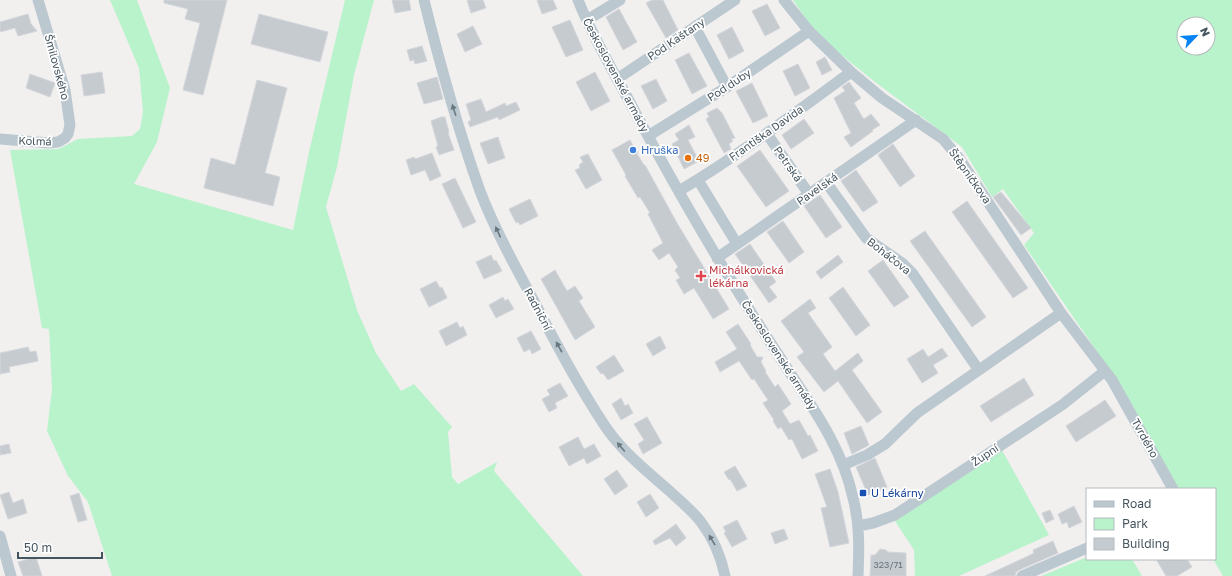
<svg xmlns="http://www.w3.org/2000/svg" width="1232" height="576" viewBox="0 0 1232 576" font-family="'Golos Text',sans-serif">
  <rect width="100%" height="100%" fill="#f2efef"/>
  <path fill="#b9f3cb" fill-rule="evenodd" d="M 110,0 L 137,0 L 170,88 L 157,142 L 134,184 L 293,230 L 309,152 L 345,0 L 374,0 L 354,75 L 337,167 L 326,207 L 357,310 L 376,353 L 401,391 L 414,384 L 452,427 L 448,432 L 452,477 L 458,484 L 497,462 L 494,471 L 583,576 L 112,576 L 88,502 L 68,476 L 47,431 L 52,389 L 49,329 L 42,328 L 10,150 L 59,149 L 78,139 L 132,136 L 140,129 L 143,112 L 139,68 Z
    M 793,0 L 1232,0 L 1232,576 L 1223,576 L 1213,559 L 1215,559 L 1215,489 L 1175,489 L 1111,372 L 1024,245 L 1034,233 L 1003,189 L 992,197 L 962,147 L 875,82 L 818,36 ZM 1184,24 L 1208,24 L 1208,48 L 1184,48 Z
    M 1002,450 L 1049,535 L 959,576 L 915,576 L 914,550 L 895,521 Z
    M 1087,557 L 1087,559 L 1132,559 L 1142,576 L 1041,576 Z"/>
  <path fill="#c6cbd0" stroke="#d3d6db" d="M 164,0 L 227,0 L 203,95 L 183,90 L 200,23 L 185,19 L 188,9 L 164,3 Z
    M 392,0 L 409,0 L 411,10 L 395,13 Z
    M 467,0 L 483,0 L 486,8 L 471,13 Z
    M 537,0 L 553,0 L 557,9 L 542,14 Z
    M 652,0 L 663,0 L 678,30 L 666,38 L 646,3 Z
    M 767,4 L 780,28 L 765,36 L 752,11 Z
    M 619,9 L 637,42 L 623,50 L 606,17 Z
    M 28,14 L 31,24 L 37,31 L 18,36 L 15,28 L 0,32 L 0,22 Z
    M 259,14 L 328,32 L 320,62 L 251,44 Z
    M 570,20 L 583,50 L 566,57 L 552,27 Z
    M 473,26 L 482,44 L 465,52 L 457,34 Z
    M 732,27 L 744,51 L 729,59 L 717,35 Z
    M 422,46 L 427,61 L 415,64 L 414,60 L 410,61 L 407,50 Z
    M 689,53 L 707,86 L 692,94 L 675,60 Z
    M 825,57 L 832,70 L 822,75 L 816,62 Z
    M 798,64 L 810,88 L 795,96 L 783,71 Z
    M 102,72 L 105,93 L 84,96 L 81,75 Z
    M 595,72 L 610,101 L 591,111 L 576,82 Z
    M 30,74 L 55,83 L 50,97 L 26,88 Z
    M 437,77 L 443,99 L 424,104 L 417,83 Z
    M 656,79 L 667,101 L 653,109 L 641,86 Z
    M 257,80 L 287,88 L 265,173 L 280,177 L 273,206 L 204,188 L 211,158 L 235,165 Z
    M 849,82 L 861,98 L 854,103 L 863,118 L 864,119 L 871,114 L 880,125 L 872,130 L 873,131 L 851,147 L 844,137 L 851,133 L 834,98 L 845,91 L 842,87 Z
    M 752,83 L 768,116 L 753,123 L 736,91 Z
    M 481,99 L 486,112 L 505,103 L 506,106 L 516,102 L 520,110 L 499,120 L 498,117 L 470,127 L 468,122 L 471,120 L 466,104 Z
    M 717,108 L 722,113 L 735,138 L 731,139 L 733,141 L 729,144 L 731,149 L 724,153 L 706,119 L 709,117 L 707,113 Z
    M 441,117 L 445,117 L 449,132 L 448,133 L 454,150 L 439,155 L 436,147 L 438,146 L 431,121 Z
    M 804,119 L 814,133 L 791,149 L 782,135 Z
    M 689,125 L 695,137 L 688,140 L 699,161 L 684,169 L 672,144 L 679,140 L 675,134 Z
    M 498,137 L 505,158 L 488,164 L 480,143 Z
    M 630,140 L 635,149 L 638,151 L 637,154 L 644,165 L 645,165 L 677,223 L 729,309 L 713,319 L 694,288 L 684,294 L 676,280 L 680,278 L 675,270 L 678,267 L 669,253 L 659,260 L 652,250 L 663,243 L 648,214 L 650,213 L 640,197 L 638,198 L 625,176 L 626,175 L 612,150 Z
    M 893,144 L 915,176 L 900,187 L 878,155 Z
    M 760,150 L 789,191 L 766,207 L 737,166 Z
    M 432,153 L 441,176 L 430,181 L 425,170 L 411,175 L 406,160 L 414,157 L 415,159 Z
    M 588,154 L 602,180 L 586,189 L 575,170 L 580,168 L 579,165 L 583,162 L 580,157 Z
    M 856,170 L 878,202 L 863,212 L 841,181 Z
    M 455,178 L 476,222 L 463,228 L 442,184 Z
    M 1001,192 L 1031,228 L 1021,235 L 993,197 Z
    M 820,195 L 842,227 L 826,238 L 804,206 Z
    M 530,199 L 538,216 L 520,225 L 518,222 L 516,223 L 509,209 Z
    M 967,201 L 1028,288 L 1013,298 L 952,212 Z
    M 783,221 L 804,252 L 789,263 L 767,232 Z
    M 925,231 L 986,317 L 972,327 L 910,241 Z
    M 750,244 L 776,282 L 769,287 L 777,297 L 769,303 L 735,254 Z
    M 491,255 L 494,261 L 496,260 L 502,271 L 484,279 L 476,262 Z
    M 838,255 L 843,262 L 821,279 L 816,272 Z
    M 883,260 L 909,297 L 894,307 L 868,271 Z
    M 555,270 L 567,291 L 575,286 L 583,298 L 579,301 L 595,327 L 575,340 L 541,279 Z
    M 436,281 L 440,288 L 442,287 L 447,298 L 429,307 L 420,289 Z
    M 843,287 L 870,325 L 856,336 L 829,298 Z
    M 503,297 L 505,301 L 508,299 L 514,309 L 496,318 L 489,305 Z
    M 810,299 L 816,308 L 808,313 L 832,347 L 823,354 L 835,371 L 858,353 L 863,361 L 852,370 L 882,412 L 867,423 L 838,381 L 824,392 L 797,357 L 804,352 L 781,321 Z
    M 457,322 L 460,328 L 463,326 L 467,335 L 446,346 L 439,331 Z
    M 738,324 L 751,344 L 750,345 L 757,357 L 763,357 L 761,362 L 766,371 L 765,372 L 775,387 L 778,384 L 791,404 L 782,411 L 790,424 L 799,420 L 808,436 L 810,435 L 818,451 L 802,459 L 792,439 L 789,440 L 781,427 L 778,429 L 773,421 L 774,420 L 763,403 L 768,400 L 754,379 L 752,380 L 739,361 L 720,372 L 715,362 L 737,349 L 726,332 Z
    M 531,331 L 541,349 L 532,354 L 530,349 L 524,352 L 517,338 Z
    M 660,336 L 666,348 L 653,356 L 646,344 Z
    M 28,347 L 30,352 L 36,351 L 38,361 L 9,367 L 10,372 L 0,374 L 0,353 Z
    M 942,348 L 948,356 L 933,365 L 938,373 L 922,383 L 907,359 L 923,349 L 928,357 Z
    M 614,355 L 624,371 L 608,380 L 603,373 L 601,374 L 596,367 Z
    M 1024,378 L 1034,395 L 991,422 L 980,406 Z
    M 560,383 L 568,396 L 555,403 L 557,408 L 549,412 L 542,399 L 550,395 L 547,390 Z
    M 621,398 L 625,406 L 628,404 L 633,413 L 621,420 L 612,404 Z
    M 1105,400 L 1116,416 L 1076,442 L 1066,426 Z
    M 647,417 L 662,443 L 643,454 L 638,444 L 644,440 L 634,424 Z
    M 861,426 L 869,445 L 852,454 L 844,433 Z
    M 578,437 L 584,449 L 594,444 L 601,456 L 587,464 L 584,458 L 569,466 L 559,447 Z
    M 9,444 L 11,453 L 0,455 L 0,446 Z
    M 875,458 L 887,487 L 868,495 L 856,467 Z
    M 735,466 L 747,486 L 737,491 L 730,479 L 729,480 L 724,472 Z
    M 830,469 L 838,492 L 849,543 L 830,547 L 821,508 L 827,507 L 815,474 Z
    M 617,470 L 628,486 L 615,495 L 604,479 Z
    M 9,492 L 13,503 L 23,499 L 27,513 L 8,519 L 0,495 Z
    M 79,493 L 87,520 L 78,522 L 70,496 Z
    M 650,494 L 659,508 L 646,517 L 637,502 Z
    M 1074,506 L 1082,522 L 1069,528 L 1067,522 L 1062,524 L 1058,514 Z
    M 1050,510 L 1054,519 L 1046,523 L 1042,513 Z
    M 737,520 L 747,539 L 732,547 L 724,533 L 726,532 L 723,527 Z
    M 676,524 L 686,538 L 676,546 L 670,538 L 655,545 L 653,541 Z
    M 784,529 L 788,539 L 775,544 L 771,533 Z
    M 1053,541 L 1058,553 L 1019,570 L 1016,572 L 1015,576 L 985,576 L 1026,557 L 1034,553 L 1033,550 Z
    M 880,549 L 886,550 L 888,552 L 906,553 L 906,576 L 870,576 L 871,555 L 875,555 Z
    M 36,557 L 42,576 L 23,576 L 18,562 Z
    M 1156,559 L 1187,559 L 1192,567 L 1177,576 L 1166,576 Z"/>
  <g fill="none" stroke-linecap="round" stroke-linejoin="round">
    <path stroke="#bbc8d0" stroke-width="11" d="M 424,0 C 440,65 458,129 480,191 C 495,230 516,268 536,305 C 557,346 579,387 605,426 C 621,450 643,468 665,487 C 677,498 691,509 701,522 C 713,538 721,556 725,576
      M 578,0 C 593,38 615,74 634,110 C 665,168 697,225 731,280 C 752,315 774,348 796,382 C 820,418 844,455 853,498 C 860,524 859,550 858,576
      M 784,0 L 809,31 L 851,72 L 882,98 L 943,139 L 959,158 L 1061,313 L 1112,380 L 1173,489
      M 587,20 L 620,0
      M 695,27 L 727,87
      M 617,79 L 735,0
      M 767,134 L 809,194
      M 648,136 L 727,87 L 809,31
      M 0,139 L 49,143 L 58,142 L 65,138 L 68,134 L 70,125 L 65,90 L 38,0
      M 698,180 L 737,244
      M 826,182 L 866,238 L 902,263 L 913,274 L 978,369
      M 679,191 C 739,155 795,113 851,72
      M 717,258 L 916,120
      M 843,465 L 867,455 L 885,444 L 917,413 L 1061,313
      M 858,526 L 873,523 L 895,515 L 1062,405 L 1105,371
      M 0,536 L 11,576
      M 1022,576 L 1087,548"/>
  </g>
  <defs><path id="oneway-solid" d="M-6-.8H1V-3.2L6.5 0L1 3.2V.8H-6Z"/></defs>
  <g fill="#687881">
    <use href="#oneway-solid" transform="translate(454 110) rotate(-108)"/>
    <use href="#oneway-solid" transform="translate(498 232) rotate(-115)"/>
    <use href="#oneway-solid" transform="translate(559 347) rotate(-119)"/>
    <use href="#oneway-solid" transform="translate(621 447) rotate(-130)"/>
    <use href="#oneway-solid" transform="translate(712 540) rotate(-121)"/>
  </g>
  <circle fill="#3f7fe0" stroke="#fff" stroke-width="1.5" cx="633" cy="150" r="4"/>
  <circle fill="#e8710a" stroke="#fff" stroke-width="1.5" cx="688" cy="158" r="4"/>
  <path fill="#e0444e" stroke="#fff" stroke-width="1.5" d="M699 270h4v4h4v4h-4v4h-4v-4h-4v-4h4z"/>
  <rect fill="#1a4fb4" stroke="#fff" stroke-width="1.5" x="859" y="489" width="8" height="8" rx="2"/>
  <g text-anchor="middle" stroke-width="3.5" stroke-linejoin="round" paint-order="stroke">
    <g font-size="9" fill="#65727b">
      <text x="888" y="568">323/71</text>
    </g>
    <g font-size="11" fill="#45555f" stroke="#fff">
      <text transform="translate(676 39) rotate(-34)" y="4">Pod Kaštany</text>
      <text transform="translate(57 67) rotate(75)" y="4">Šmilovského</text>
      <text transform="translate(616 75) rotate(62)" y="4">Československé armády</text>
      <text transform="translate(729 85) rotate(-33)" y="4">Pod duby</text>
      <text transform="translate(766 133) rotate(-35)" y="4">Františka Davida</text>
      <text transform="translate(35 141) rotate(2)" y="4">Kolmá</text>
      <text transform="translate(788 164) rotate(55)" y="4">Petrská</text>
      <text transform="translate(970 176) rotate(55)" y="4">Štěpničkova</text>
      <text transform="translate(817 189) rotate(-35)" y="4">Pavelská</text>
      <text transform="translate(889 256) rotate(38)" y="4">Boháčova</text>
      <text transform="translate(538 309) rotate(62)" y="4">Radniční</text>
      <text transform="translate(779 355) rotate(57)" y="4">Československé armády</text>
      <text transform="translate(1145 438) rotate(61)" y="4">Tvrdého</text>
      <text transform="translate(985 455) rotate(-34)" y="4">Župní</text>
    </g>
    <g font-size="11" fill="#366cbe" stroke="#fff" text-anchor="start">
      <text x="641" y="154">Hruška</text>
    </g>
    <g font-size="11" fill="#c56008" stroke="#fff" text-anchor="start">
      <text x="696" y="162">49</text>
    </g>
    <g font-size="11" fill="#be3a42" stroke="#fff" text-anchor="start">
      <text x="709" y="274">Michálkovická<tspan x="709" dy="13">lékárna</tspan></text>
    </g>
    <g font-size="11" fill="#164399" stroke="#fff" text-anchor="start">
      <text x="871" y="497">U Lékárny</text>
    </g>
  </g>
  <rect x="1086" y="488" width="130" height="72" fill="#ffffff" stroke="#b5bbbf"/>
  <rect x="1094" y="501" width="20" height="6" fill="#bbc8d0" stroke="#b5bbbf"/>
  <text x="1122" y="508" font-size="12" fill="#45555f">Road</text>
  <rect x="1094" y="518" width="20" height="12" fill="#b9f3cb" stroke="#b5bbbf"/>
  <text x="1122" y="528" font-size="12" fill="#45555f">Park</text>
  <rect x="1094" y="538" width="20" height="12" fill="#c6cbd0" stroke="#b5bbbf"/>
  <text x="1122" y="548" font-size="12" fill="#45555f">Building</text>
  <g transform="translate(1196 36) rotate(65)"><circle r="19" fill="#ffffff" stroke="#b5bbbf"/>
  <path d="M0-3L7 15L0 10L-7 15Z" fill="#0783f3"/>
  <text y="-6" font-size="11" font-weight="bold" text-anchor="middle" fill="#45555f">N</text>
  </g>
  <path d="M18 552v6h84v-6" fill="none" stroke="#45555f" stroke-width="2"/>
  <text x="24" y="552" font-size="12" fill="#45555f" stroke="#ffffff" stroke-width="3" paint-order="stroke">50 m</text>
</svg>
